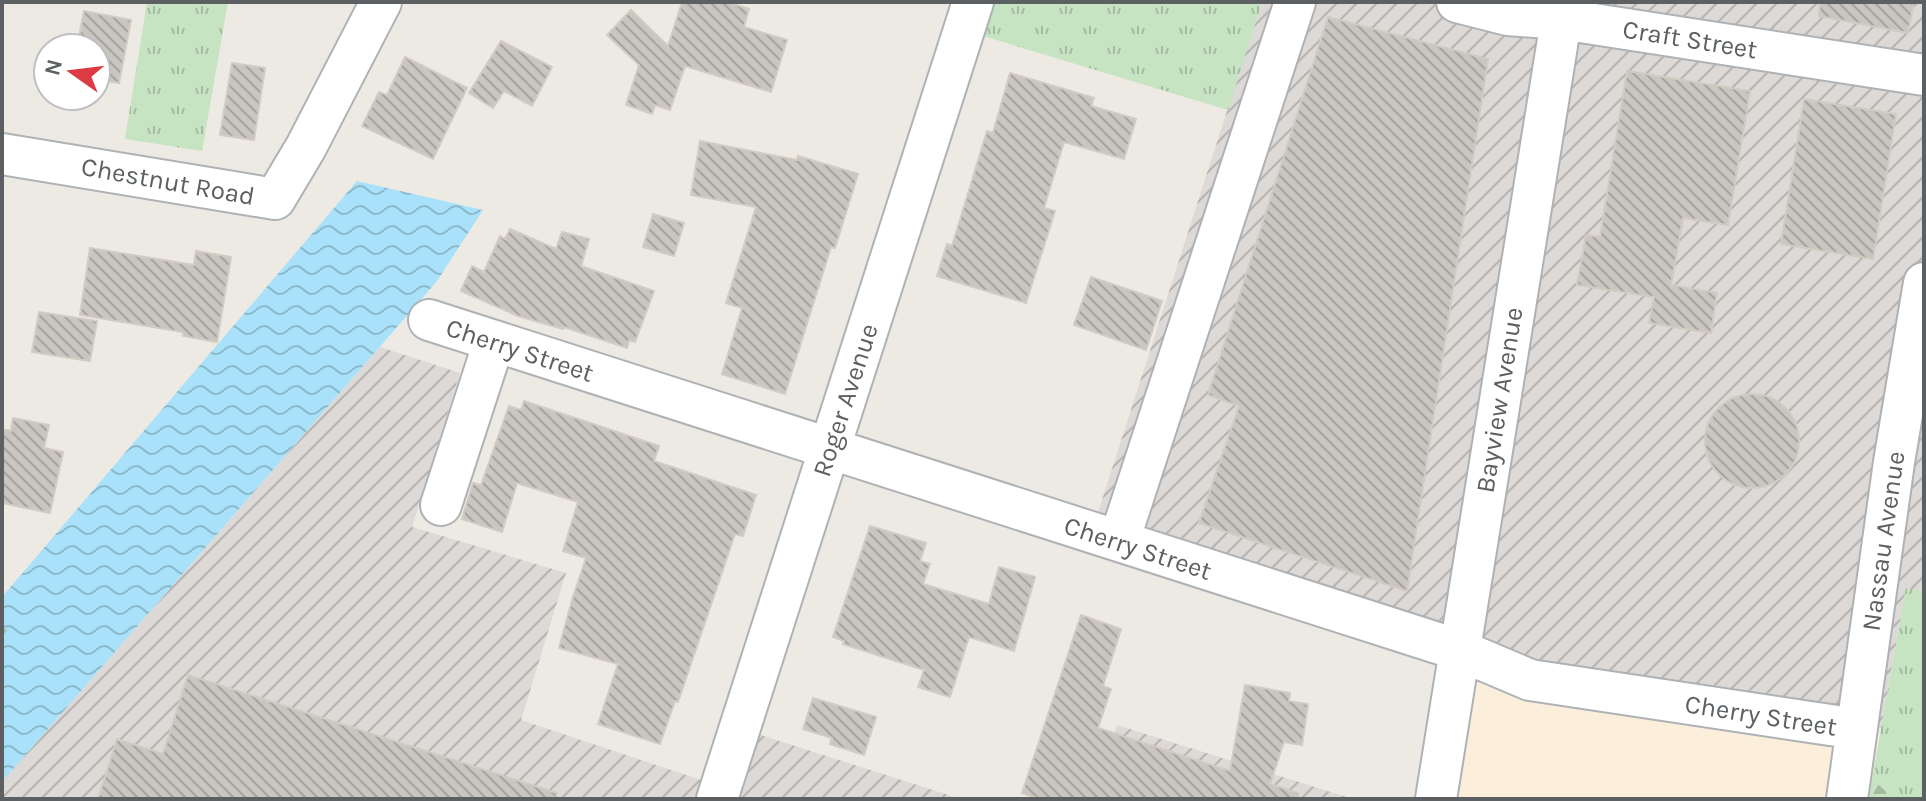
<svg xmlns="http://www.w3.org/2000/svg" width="1926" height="801" viewBox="0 0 1926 801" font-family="Karla,sans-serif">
  <defs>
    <pattern id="industrial-furrows" width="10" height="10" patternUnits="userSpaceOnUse" patternTransform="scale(2)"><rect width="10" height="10" fill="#dcd9d6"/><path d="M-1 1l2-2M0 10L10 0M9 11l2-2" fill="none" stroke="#b6b3b1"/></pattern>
    <pattern id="grass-tufts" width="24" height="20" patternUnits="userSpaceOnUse" patternTransform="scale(2)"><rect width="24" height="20" fill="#c6e3c2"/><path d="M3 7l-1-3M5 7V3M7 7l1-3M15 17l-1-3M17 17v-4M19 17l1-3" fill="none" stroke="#a4bba1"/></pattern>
    <pattern id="forest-firs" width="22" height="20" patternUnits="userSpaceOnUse" patternTransform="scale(2)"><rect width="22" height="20" fill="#c6e3c2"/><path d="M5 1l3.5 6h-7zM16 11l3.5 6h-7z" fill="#a4bba1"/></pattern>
    <pattern id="water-waves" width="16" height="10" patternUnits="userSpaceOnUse" patternTransform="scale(2)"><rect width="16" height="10" fill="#a8e1f9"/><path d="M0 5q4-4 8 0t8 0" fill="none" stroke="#8cbacd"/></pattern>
    <pattern id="building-back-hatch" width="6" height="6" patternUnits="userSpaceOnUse" patternTransform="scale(2)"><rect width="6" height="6" fill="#c9c5c0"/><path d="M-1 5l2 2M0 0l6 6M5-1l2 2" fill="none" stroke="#a6a3a0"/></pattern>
  </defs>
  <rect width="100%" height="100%" fill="#edeae4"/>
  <path fill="#fbefdb" d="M 1463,646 L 1530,675 L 1881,728 L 1869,799 L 1439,799 Z"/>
  <path fill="url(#industrial-furrows)" d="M 1262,2 L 1924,2 L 1924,591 L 1906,588 L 1881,728 L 1530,675 L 1093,528 Z
    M 380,347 L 460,373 L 412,527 L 566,573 L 521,720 L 725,788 L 745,730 L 961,799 L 2,799 L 2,782 Z
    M 1117,725 L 1353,799 L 1095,799 Z"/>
  <path fill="url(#grass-tufts)" d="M 147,2 L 228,2 L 202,151 L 125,139 Z
    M 982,2 L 1262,2 L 1228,110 L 970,32 Z
    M 1906,588 L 1924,591 L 1924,799 L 1895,799 L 1872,779 Z"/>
  <path fill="url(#forest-firs)" d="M 1872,779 L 1895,799 L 1869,799 Z"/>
  <path fill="url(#water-waves)" d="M 357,181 L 483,210 L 437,281 L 2,782 L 2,597 Z"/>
  <path fill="url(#building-back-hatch)" stroke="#d2cbc2" stroke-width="2" d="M 682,2 L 727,2 L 749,9 L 744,27 L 787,40 L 771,92 L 685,66 L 670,110 L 655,105 L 652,114 L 626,105 L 639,65 L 607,35 L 631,10 L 668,46 Z
    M 1820,2 L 1914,2 L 1908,33 L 1819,16 Z
    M 84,11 L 131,20 L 119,83 L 96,79 L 96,48 L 77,48 Z
    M 1328,17 L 1488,59 L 1407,591 L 1199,523 L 1239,406 L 1208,395 Z
    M 501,41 L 552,67 L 532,106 L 504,91 L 493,108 L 469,93 Z
    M 405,57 L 467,88 L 433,159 L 362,126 L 379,92 L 387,95 Z
    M 232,63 L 265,68 L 254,140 L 220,135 Z
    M 1627,71 L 1750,91 L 1728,225 L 1683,218 L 1671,285 L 1717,293 L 1711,333 L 1649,323 L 1654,297 L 1577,285 L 1586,235 L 1600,237 Z
    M 1010,73 L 1094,98 L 1091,106 L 1136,119 L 1124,159 L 1064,142 L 1044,208 L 1055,211 L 1026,303 L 937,276 L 947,244 L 952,246 L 987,131 L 993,133 Z
    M 1804,99 L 1896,114 L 1873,259 L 1781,244 Z
    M 700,141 L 797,160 L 798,156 L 858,174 L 835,248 L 831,247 L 785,394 L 722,374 L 742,308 L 726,303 L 756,207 L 691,195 Z
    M 653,214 L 684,223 L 674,256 L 643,247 Z
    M 510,229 L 556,249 L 562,232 L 589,239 L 581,266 L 654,291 L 635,342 L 629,340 L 627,348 L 564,327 L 563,329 L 518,316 L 461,291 L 472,266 L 484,272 L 500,236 L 505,239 Z
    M 90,248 L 194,265 L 196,251 L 231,257 L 217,342 L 183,336 L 183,332 L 80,315 Z
    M 1091,277 L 1162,301 L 1146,350 L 1074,325 Z
    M 39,312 L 97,321 L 90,361 L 32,352 Z
    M1705 441a47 47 0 1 1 94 0a47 47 0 1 1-94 0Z
    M 524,401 L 659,446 L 654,461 L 756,495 L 743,536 L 735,534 L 678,702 L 675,701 L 660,744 L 598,724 L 618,664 L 559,648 L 572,600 L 586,558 L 563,551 L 578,502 L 517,483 L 502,532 L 462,519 L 473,483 L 481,485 L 509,406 L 521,410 Z
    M 13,418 L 49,425 L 44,448 L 63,452 L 50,513 L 2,503 L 2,429 L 11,431 Z
    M 870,526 L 926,543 L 920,561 L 930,564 L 923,584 L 989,604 L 999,567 L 1035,577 L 1014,651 L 969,637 L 950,697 L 918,687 L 924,670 L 843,644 L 844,641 L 833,637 Z
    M 1081,615 L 1121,629 L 1103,686 L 1111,689 L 1098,728 L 1230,771 L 1245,685 L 1290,693 L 1289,701 L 1308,704 L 1302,745 L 1284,742 L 1270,784 L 1298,793 L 1298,799 L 1040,799 L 1022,793 Z
    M 188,675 L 557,793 L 556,799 L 98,799 L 117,739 L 163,754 Z
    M 813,698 L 876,717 L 864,755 L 830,744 L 832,738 L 803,729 Z"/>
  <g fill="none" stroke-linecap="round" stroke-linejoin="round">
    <defs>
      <path id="minor" d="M 1457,2 L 1508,15 L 1561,19 L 1924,75
        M 2,154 L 275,199 L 306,147 L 381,2
        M 429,320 L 1459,650 L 1530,680 L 1857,729
        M 441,505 L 494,342
        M 1119,541 L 1295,2
        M 717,799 L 973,2
        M 1436,799 L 1564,2
        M 1847,799 L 1894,462 L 1924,283"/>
    </defs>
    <use href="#minor" stroke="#afb2b5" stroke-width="44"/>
    <path stroke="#9dc6a3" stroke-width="5" stroke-dasharray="8 4" stroke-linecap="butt" d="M 2,633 L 5,629"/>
    <use href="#minor" stroke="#fff" stroke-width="40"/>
  </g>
  <g text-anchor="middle" stroke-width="6" stroke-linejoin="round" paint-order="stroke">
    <g font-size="26" fill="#5c6063" stroke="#fff">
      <text transform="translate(1690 39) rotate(9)" y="9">Craft Street</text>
      <text transform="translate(168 181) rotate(10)" y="9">Chestnut Road</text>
      <text transform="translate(520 350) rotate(18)" y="9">Cherry Street</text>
      <text transform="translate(845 400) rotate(-72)" y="9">Roger Avenue</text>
      <text transform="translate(1499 400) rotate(-81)" y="9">Bayview Avenue</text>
      <text transform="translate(1883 541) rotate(-82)" y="9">Nassau Avenue</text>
      <text transform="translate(1138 548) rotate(18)" y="9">Cherry Street</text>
      <text transform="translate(1761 715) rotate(9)" y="9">Cherry Street</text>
    </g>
  </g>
  <rect width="1926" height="801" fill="none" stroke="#5c6063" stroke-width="8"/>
  <g transform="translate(72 72) rotate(284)"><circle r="38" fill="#ffffff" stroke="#bebfc1" stroke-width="2"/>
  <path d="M0-6L14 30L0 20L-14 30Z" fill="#dd3a43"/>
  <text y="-12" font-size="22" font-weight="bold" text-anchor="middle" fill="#5c6063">N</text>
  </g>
</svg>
